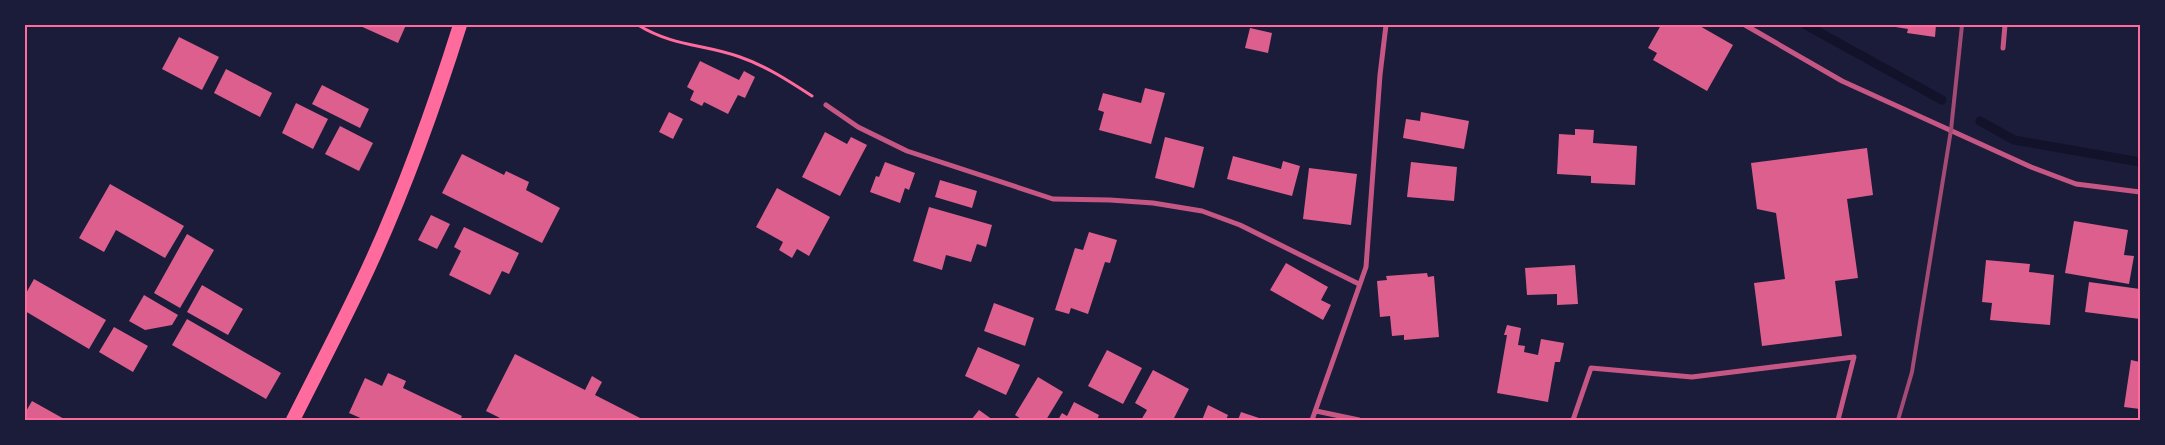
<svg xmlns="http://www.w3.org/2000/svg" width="2165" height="445" viewBox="0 0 2165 445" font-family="'Sofia Sans Condensed',sans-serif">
  <rect width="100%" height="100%" fill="#1b1b3a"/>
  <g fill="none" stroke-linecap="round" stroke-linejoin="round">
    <path stroke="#12122b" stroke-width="9" d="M 1806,25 L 1942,100
      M 1980,121 L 2014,140 L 2140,162"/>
  </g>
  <path fill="#dd5f8e" d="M 358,25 L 406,25 L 398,43 Z
    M 1661,25 L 1698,25 L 1733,45 L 1707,91 L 1653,60 L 1657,53 L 1648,48 Z
    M 1883,25 L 1936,25 L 1935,37 L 1907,33 L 1908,29 Z
    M 1250,28 L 1272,33 L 1268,53 L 1245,48 Z
    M 179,37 L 219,57 L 202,90 L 162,69 Z
    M 700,61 L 739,80 L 744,71 L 755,77 L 745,98 L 738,95 L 728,114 L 704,102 L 702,106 L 690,100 L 694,91 L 687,87 Z
    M 226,69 L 272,93 L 260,117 L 214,93 Z
    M 322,85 L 369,109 L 360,128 L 312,104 Z
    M 1145,88 L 1165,93 L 1151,144 L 1099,130 L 1104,112 L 1098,110 L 1103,93 L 1141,103 Z
    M 296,103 L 328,119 L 313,149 L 282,133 Z
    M 669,112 L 683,119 L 673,139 L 659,132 Z
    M 1421,112 L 1469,121 L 1464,149 L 1403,138 L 1406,119 L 1420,121 Z
    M 340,126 L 373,143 L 359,171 L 325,154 Z
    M 1575,129 L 1594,130 L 1593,143 L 1637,146 L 1635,185 L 1591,183 L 1591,176 L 1557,174 L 1559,134 L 1575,135 Z
    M 825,132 L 847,144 L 851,137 L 867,145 L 840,196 L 802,177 Z
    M 1165,137 L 1204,147 L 1194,188 L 1155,178 Z
    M 1867,148 L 1873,195 L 1847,199 L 1858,278 L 1835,281 L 1842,336 L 1762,346 L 1754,283 L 1785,279 L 1776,213 L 1757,209 L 1751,163 Z
    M 462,154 L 504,175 L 506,171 L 529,182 L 526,190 L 560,208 L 542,243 L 442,193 Z
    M 1233,156 L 1281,169 L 1283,161 L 1300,166 L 1292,196 L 1227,179 Z
    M 885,162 L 915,173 L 909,190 L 905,188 L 900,203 L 870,192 L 876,176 L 879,177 Z
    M 1411,162 L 1457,167 L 1454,201 L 1407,197 Z
    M 1309,168 L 1357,174 L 1351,225 L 1303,219 Z
    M 940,180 L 977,191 L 972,208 L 935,197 Z
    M 110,184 L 184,226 L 165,258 L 116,230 L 104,252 L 79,238 Z
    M 777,188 L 830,217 L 809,256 L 797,249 L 792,258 L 779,250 L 783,242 L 756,227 Z
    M 929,207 L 992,225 L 986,247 L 977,244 L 971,262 L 946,255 L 942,270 L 913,261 Z
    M 431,215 L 450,224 L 437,249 L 418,240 Z
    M 2074,221 L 2128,230 L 2124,255 L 2134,256 L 2129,284 L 2065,273 Z
    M 464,227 L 519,253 L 509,274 L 502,271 L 490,295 L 449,275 L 461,251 L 454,247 Z
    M 1089,232 L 1117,240 L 1110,263 L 1105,262 L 1088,314 L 1071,308 L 1069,314 L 1055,310 L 1075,248 L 1083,250 Z
    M 187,234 L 214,250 L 180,308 L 154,293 Z
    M 1986,260 L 2030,264 L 2029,272 L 2054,275 L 2050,325 L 1990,320 L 1992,303 L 1982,302 Z
    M 1286,263 L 1328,287 L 1321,300 L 1331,305 L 1323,320 L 1270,290 Z
    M 1575,265 L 1578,304 L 1557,305 L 1557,294 L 1527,295 L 1525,268 Z
    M 1427,273 L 1428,277 L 1434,276 L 1439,337 L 1404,340 L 1404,335 L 1392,336 L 1390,316 L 1380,317 L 1377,281 L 1387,280 L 1386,276 Z
    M 34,279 L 106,320 L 89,349 L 25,311 L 25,295 Z
    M 2089,282 L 2140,289 L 2140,319 L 2085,312 Z
    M 202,285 L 243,309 L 228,335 L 187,312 Z
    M 144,295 L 178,315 L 172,325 L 145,330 L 129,321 Z
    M 994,303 L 1034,318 L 1025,346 L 984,331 Z
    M 187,319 L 281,373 L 266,399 L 172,345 Z
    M 1507,325 L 1521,328 L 1518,345 L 1525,346 L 1524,352 L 1538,355 L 1541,339 L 1564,343 L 1560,362 L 1555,362 L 1548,402 L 1497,393 L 1507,335 L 1504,335 Z
    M 114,327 L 148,346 L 133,372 L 99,352 Z
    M 978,347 L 1020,365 L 1006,395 L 965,376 Z
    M 1107,350 L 1142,368 L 1123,404 L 1088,386 Z
    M 515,354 L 585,390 L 592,376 L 602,382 L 595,395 L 644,420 L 504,420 L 486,411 Z
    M 2131,360 L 2140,362 L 2140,409 L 2124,407 Z
    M 1153,370 L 1189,389 L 1173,420 L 1141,420 L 1147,410 L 1135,403 Z
    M 388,373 L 406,381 L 403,388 L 462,416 L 460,420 L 365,420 L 349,413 L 365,378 L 382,386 Z
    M 1038,377 L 1063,392 L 1046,420 L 1023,420 L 1015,415 Z
    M 32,401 L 66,420 L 25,420 L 25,413 Z
    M 1074,402 L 1099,415 L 1097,420 L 1058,420 L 1062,413 L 1067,416 Z
    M 1208,405 L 1228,415 L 1226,420 L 1202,420 Z
    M 979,410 L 993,420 L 971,420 Z
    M 1241,412 L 1265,420 L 1238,420 Z"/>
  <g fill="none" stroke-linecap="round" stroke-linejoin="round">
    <path stroke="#ff6b9d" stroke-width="3" d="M 638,25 C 674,47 704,44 740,57 C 766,66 789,81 812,96"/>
    <path stroke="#c65784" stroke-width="5" d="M 1745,25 L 1842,81 L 2031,167 L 2076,184 L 2140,192
      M 2003,48 L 2005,25
      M 826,105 L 858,127 L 907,151 L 1053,199 L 1110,200 L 1153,203 L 1202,211 L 1240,225 L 1359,284
      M 1316,411 L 1359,420
      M 1312,420 L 1366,267 L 1380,75 L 1386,25
      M 1573,420 L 1591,368 L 1692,377 L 1854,357 L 1838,420"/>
    <path stroke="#ff6b9d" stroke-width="14" d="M 293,420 C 315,376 338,332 359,288 C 400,203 432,114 460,25"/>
    <path stroke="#a44b75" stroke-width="4" d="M 1898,420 L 1912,372 L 1951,130 L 1962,25"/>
  </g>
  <rect width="2165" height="445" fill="none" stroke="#1b1b3a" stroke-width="52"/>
  <rect x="26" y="26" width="2113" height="393" fill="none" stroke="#ff6b9d" stroke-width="2"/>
</svg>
